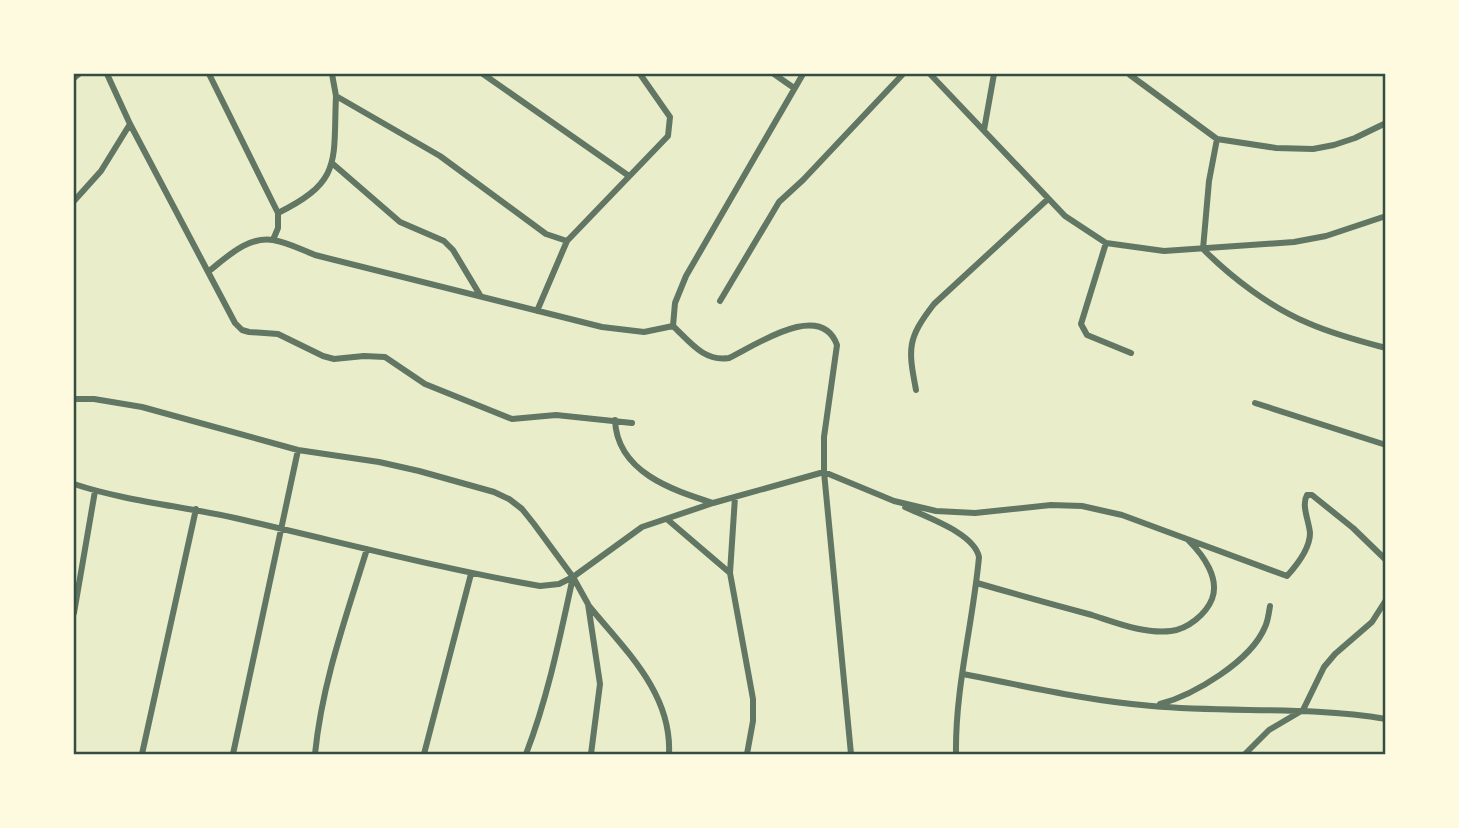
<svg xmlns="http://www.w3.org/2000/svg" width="1459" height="828" viewBox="0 0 1459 828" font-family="'Times New Roman',serif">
  <rect width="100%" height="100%" fill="#e9edc9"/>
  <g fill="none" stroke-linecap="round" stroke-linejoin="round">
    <path stroke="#617663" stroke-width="6" d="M 107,74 L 130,124 L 235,323 L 242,330 L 249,332 L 278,334 L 323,356 L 334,359 L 364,356 L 385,357 L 425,384 L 512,419 L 556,415 L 632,423
      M 209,74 L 278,213 L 278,228 L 273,240
      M 332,74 L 336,96 L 440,156 L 546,234 L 567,241
      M 483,74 L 629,176
      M 774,74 L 794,88
      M 803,74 L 686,276 L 675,303 L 673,326 C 690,342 704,362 729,358 C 756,345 821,300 837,345 L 824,437 L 824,472 L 851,754
      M 930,74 L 1065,216 L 1106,243 L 1164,251 L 1294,242 L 1326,236 L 1386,216
      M 1130,75 L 1217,139 L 1276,148 L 1313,149 L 1334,145 L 1355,138 L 1386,123
      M 74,78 L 79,74
      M 984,130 L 994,74
      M 1217,139 L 1209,181 L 1203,249 C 1232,278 1270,307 1308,323 C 1333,334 1359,341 1386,348
      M 333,164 L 400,222 L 444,241 L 453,250 L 480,295
      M 74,201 L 101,171 L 130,124
      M 278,213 C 343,181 333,161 336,96
      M 1106,243 L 1081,324 L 1087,335 L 1131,353
      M 209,271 C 227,257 248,236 273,240 C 287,242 302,250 315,255 L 602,327 L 644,332 L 673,326
      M 720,301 L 779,202 L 803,180 L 903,74
      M 537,311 L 567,241 L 668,136 L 670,117 L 640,74
      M 916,390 C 908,348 907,339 934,304 L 1048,199
      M 74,399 L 94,399 L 142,407 L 298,450 L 379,462 L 419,471 L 494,492 L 509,499 L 522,509 L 534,524 L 573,577 L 588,604 L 600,684 L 591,754
      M 1255,403 L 1386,445
      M 615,420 C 617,472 672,490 713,503
      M 74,484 C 125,501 181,506 235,518 C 337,541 437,568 540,586 L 559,584 L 573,577 L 642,527 L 713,503 L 824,472 L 894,501 L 936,511 L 975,513 L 1051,505 L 1082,506 L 1122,515 L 1287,576 C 1297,565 1310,549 1310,533 C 1309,521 1301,505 1307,495 L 1312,495 L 1353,528 L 1386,560
      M 905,507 C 926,517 974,533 979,557 C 973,623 955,688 956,754
      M 668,520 L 730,573 L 753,699 L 753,721 L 747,754
      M 730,573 L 735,497
      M 977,583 C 1015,594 1054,605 1092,615 C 1117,623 1144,634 1171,631 C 1188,629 1206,614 1212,599 C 1220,578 1203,555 1189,541
      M 589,606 C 625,650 672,693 669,754
      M 74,613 L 95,491
      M 963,674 C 1025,686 1088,701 1152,706 C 1230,713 1308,706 1386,719
      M 1160,704 C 1194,695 1251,661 1265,627 C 1268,621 1269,612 1270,606
      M 142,754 L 196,509
      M 233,754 L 298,450
      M 315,754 C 322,683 346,617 367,549
      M 424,754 L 471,574
      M 526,754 C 548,697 560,637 573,577
      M 1245,754 L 1269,730 L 1303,710 L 1324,667 L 1335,654 L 1372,622 L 1386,600"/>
  </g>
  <rect width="1459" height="828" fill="none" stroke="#fefae0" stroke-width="150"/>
  <rect x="75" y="75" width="1309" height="678" fill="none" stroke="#344e41" stroke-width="2.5"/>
</svg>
